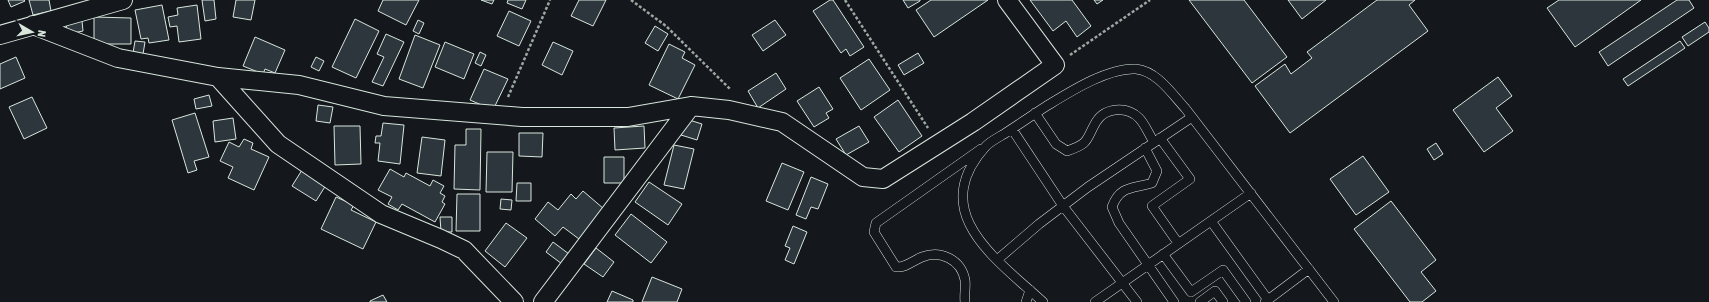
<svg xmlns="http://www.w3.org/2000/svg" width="1709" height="302" viewBox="0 0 1709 302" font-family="'Asap Condensed',sans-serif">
  <rect width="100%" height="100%" fill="#14181c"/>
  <path fill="#2c363c" stroke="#d8e6dc" d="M 8,0 L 24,0 L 25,1 L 11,7 Z
    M 29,0 L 49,0 L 51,11 L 33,15 Z
    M 202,0 L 214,0 L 216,19 L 205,21 Z
    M 236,0 L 255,0 L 251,20 L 233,17 Z
    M 383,0 L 419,0 L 406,25 L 378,11 Z
    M 481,0 L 494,0 L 492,4 Z
    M 508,0 L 526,0 L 522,9 L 507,3 Z
    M 579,0 L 606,0 L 593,26 L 571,16 Z
    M 830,0 L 833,0 L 864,47 L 850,56 L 846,49 L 841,53 L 813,11 Z
    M 903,0 L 920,0 L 920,1 L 908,8 Z
    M 931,0 L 988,0 L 934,37 L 916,10 Z
    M 1030,0 L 1072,0 L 1091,26 L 1077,37 L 1066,21 L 1053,31 Z
    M 1094,0 L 1103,0 L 1097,4 Z
    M 1189,0 L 1244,0 L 1287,57 L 1252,83 Z
    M 1288,0 L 1326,0 L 1302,19 Z
    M 1377,0 L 1415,0 L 1409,5 L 1428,31 L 1290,133 L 1255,86 L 1285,64 L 1291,74 L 1312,58 L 1307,52 Z
    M 1559,0 L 1641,0 L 1575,47 L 1547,8 Z
    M 1677,0 L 1689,0 L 1694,8 L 1608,66 L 1599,52 Z
    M 162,5 L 169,40 L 149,43 L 148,38 L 141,39 L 135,10 Z
    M 197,5 L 201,39 L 179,42 L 177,26 L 170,27 L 168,17 L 178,15 L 177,8 Z
    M 509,11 L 531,21 L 519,46 L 497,36 Z
    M 94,17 L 131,18 L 131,44 L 94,44 Z
    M 355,19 L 379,31 L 356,78 L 332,67 Z
    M 418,20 L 424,23 L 419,34 L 413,31 Z
    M 775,20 L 786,35 L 763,51 L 752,35 Z
    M 82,21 L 83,31 L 68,34 L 66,24 Z
    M 1705,22 L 1709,28 L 1709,32 L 1688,46 L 1682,37 Z
    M 655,26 L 668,34 L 658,51 L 645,43 Z
    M 386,34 L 404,42 L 383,86 L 372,82 L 384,57 L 377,54 Z
    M 415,35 L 440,45 L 423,88 L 399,79 Z
    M 255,37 L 285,50 L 275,73 L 265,69 L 263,74 L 243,66 Z
    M 135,41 L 145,42 L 143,54 L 133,53 Z
    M 1680,41 L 1685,48 L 1628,86 L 1623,79 Z
    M 445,42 L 474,54 L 464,79 L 435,67 Z
    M 553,42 L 573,51 L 562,75 L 542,65 Z
    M 669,44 L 685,52 L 682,58 L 695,65 L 678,99 L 649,85 Z
    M 480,52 L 486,55 L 481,66 L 475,63 Z
    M 918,53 L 924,63 L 904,75 L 898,65 Z
    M 16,57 L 25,78 L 0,89 L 0,64 Z
    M 316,57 L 324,61 L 319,71 L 311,67 Z
    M 869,59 L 890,90 L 861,110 L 840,78 Z
    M 484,69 L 508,79 L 493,110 L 470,100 Z
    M 776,73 L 786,89 L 758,108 L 748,91 Z
    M 1498,77 L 1512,96 L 1496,108 L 1513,131 L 1484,152 L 1453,110 Z
    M 819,87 L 833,109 L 826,113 L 829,118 L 814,127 L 797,101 Z
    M 209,95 L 212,106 L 196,109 L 194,99 Z
    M 32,97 L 47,128 L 24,139 L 9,107 Z
    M 898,100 L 922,136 L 899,152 L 874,117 Z
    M 318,105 L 333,107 L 330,123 L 316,121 Z
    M 195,113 L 209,157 L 194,161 L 197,170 L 188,173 L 172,120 Z
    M 233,118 L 236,139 L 215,142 L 213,121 Z
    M 686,119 L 702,124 L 697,140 L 681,135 Z
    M 383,123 L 404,125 L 400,164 L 378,161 L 380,143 L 375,143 L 376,136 L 381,136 Z
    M 334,126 L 360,126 L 361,164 L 335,165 Z
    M 644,126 L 645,148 L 615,150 L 614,128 Z
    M 859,126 L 869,142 L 846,155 L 836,139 Z
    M 466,129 L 481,129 L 480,190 L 454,189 L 455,145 L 466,145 Z
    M 519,133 L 543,133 L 542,157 L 519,156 Z
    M 422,137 L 445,140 L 441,176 L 417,173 Z
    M 244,139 L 253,143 L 251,149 L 269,157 L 254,190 L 228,178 L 233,167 L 220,161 L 229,142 L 239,147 Z
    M 1436,143 L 1443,154 L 1434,160 L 1427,149 Z
    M 674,145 L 694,149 L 684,189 L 664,185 Z
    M 487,152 L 513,152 L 512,192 L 486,192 Z
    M 1363,156 L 1389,192 L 1356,215 L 1330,179 Z
    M 604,157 L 624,157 L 624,183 L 604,183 Z
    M 782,163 L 804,172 L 788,210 L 766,201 Z
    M 390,169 L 404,177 L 406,173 L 430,186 L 433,180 L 444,186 L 440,193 L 445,196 L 442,202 L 445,204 L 435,222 L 402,204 L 398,210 L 388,204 L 392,197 L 378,190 Z
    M 302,170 L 326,185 L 316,201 L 292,186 Z
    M 811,177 L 828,184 L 818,209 L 811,207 L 806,219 L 796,215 Z
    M 649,182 L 682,204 L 668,225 L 635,202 Z
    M 517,183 L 531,183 L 531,201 L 516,201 Z
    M 583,191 L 604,209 L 579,239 L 563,227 L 555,236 L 535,219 L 548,202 L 558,210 L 571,194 L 576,199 Z
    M 457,194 L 480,194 L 480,231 L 456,231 Z
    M 336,197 L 354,205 L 351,210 L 376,222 L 363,249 L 321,229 Z
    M 501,199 L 512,200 L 511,210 L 500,209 Z
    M 1391,201 L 1436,260 L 1421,272 L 1436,291 L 1422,302 L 1410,302 L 1354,229 Z
    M 631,214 L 667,242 L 651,263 L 615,235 Z
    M 440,217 L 452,217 L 452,232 L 441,232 Z
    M 506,223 L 527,238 L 505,267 L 485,251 Z
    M 793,226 L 807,232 L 794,264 L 785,260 L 790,248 L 785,246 Z
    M 553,242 L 569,254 L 562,264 L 546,252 Z
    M 596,248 L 614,262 L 603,277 L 584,264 Z
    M 652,277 L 682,289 L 677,302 L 642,302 Z
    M 612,291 L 633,300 L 633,302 L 607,302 Z
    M 383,295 L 387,302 L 370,302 L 370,301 Z"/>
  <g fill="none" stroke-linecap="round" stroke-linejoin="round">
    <defs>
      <path id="lane" d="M 1035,113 L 1056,144 L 1067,151 C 1090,143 1085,141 1096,122 C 1105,107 1127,106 1139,118 C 1145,124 1149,135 1154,142
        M 1012,129 L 1063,206 L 1137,302
        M 1160,138 L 1190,179 L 1152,206 L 1178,243
        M 1145,148 L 1157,171 L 1152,183 C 1133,189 1120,185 1112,207 L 1119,223 L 1174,302
        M 1211,221 L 1268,300
        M 1163,254 L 1191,292 L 1223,270 L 1246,302
        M 997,260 L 1039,224 L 1088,187 L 1192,117
        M 965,302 C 964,295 966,287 965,280 C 961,259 940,250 922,257 C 912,261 906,268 896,267 L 874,232 L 876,223 L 981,149
        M 1026,302 L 1030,290
        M 1043,302 C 996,259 926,212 986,146 C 991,141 999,137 1004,134 C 1018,125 1031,116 1045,107 C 1068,93 1108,67 1136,69 C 1157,71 1172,94 1185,108 L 1334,302
        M 1095,302 L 1251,193
        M 1200,302 L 1215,291 L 1223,302
        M 1265,302 L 1309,269"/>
      <path id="street" d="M 33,25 L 118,58 L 218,77 L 299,85 L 384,106 L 522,117 L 628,117 L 691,106 L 729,110 L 782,122 L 863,177 L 883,179 L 973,122 L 1055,65 L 1007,0
        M 0,35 L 123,0
        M 218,77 L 278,144 L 381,214 L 441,239 L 464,250 L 514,302
        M 543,302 L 691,106"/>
    </defs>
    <use href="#lane" stroke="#d8e6dc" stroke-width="10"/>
    <use href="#street" stroke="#d8e6dc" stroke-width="20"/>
    <path stroke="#9da8a2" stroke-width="2.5" stroke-dasharray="3 2" stroke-linecap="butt" d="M 631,0 L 666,26 L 731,90
      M 845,0 L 928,128
      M 1070,55 L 1150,0
      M 508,97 L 550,0"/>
    <use href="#lane" stroke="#14181c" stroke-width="9"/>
    <use href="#street" stroke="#14181c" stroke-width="18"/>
  </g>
  <g transform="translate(32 32) rotate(99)" stroke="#14181c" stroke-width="3" paint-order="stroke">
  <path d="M0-3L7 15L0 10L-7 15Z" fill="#d8e6dc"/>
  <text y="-6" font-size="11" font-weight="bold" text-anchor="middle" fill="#d8e6dc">N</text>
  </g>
</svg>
